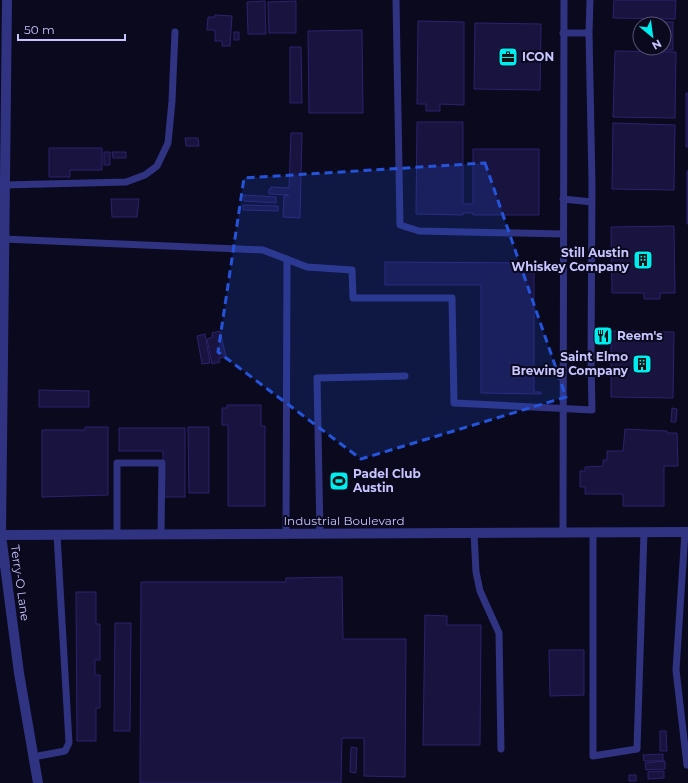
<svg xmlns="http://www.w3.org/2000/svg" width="688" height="783" viewBox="0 0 688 783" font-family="Montserrat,sans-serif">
  <rect width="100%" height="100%" fill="#0b091d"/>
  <path fill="#18133f" stroke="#2b236e" d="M 614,0 L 676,0 L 675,19 L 613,18 Z
    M 265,1 L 266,34 L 248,34 L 247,2 Z
    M 296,1 L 296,33 L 269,33 L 268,2 Z
    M 215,15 L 232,16 L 230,46 L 222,46 L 222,41 L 215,41 L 215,30 L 207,30 L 208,17 L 215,17 Z
    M 418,21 L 464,22 L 464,105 L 440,104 L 440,111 L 426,111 L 426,104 L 417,104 Z
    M 660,22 L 673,22 L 673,50 L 659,50 L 659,48 L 664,48 L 664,24 L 660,24 Z
    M 475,23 L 541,24 L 540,90 L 474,89 Z
    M 362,30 L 363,113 L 309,113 L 308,31 Z
    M 234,32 L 239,32 L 239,40 L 234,40 Z
    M 290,47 L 301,47 L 302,103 L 290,103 Z
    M 615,51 L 676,52 L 675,118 L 613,117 Z
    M 686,93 L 688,93 L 688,147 L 686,147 Z
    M 417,122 L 463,122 L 463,204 L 473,204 L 473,149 L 539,149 L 539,215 L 473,215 L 473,213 L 463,213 L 463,215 L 416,214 Z
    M 613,123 L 675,125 L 674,190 L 612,189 Z
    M 291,133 L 302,133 L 300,218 L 283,217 L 284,196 L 289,195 L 269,194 L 269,189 L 271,189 L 271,187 L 289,188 Z
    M 185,138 L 198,138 L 199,146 L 186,146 Z
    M 49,148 L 102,148 L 102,170 L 70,170 L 70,177 L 49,177 Z
    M 104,152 L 110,152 L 110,165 L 104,165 Z
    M 112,152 L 126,152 L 126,158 L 113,158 Z
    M 687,171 L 688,171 L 688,224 L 687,224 Z
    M 244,195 L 276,197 L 276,203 L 244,201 Z
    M 111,199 L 139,199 L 137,217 L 112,217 Z
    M 243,205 L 278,206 L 278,211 L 243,210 Z
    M 674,226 L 675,293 L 660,293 L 660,299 L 644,299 L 644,293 L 612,293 L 611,227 Z
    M 385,262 L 534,263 L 534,392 L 541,392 L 541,394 L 481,393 L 481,285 L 385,285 Z
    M 220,331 L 226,357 L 219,358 L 220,362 L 212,364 L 207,339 L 213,337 L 212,333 Z
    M 611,331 L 674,332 L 673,398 L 611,397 Z
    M 205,334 L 210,363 L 202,364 L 197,336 Z
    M 39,390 L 89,391 L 89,407 L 39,407 Z
    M 227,405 L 261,405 L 261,426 L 265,426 L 265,506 L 228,506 L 228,425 L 222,425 L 222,408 L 227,408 Z
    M 672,408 L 677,409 L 676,422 L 671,422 Z
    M 85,427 L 108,427 L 108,495 L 42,497 L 42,430 L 85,430 Z
    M 188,427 L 209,427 L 209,493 L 189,493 Z
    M 119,428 L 185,428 L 185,497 L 163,497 L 163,451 L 119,451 Z
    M 625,429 L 667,431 L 667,433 L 677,433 L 678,466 L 664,466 L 664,506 L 623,506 L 623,494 L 585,494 L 585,487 L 580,487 L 580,471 L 585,471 L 585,467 L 603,466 L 603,460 L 607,460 L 607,451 L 623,451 Z
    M 342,577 L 343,639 L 406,639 L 405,777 L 364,776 L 364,738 L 342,738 L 341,783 L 140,783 L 141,582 L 286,582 L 286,578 Z
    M 76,592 L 96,592 L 96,624 L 100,624 L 100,660 L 95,660 L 95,675 L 100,675 L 100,708 L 96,708 L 96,741 L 77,741 Z
    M 425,615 L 447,616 L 447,625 L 481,625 L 480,745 L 423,745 Z
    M 115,623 L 131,623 L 130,731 L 114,731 Z
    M 549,650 L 584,650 L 584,695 L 550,696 Z
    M 660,731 L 666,731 L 667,751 L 660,751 Z
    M 351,747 L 357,748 L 356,773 L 350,772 Z
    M 663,754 L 663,761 L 644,761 L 643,755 Z
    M 665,761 L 665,769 L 646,770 L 645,763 Z
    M 664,771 L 664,778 L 648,779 L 648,772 Z
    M 629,775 L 636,775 L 636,781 L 629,781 Z"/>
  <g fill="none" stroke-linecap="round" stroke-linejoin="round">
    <path stroke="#2f3381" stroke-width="7" d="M 396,0 L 400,225 L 419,231 L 563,234
      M 563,33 L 589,33 L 590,0
      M 4,185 L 126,182 L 145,175 L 157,166 L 168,143 L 172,101 L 175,32
      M 563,199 L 592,202
      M 3,239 L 263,250 L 307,267 L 352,270 L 353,298 L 452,298 L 454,403 L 592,410 L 591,362 L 592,184 L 589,33
      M 593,532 L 593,756 L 637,749 L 644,532
      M 685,532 L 676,670 L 687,765
      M 474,533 L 476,572 L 480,591 L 499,633 L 501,749
      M 563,533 L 564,0
      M 286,534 L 287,259
      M 320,534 L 317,378 L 405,376
      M 117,535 L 117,463 L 162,463 L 161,534
      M 33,757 L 65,751 L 69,743 L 57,535"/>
    <path stroke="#2f3381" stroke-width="10" d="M 7,0 L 1,535 L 19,673 L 38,783
      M 0,535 L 688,532"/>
  </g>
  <path fill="#2554da" fill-opacity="0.2" stroke="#2554da" stroke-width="3" stroke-dasharray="8 5" stroke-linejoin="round" d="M 485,163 L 566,397 L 361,459 L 218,352 L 244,178 Z"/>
  <defs>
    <symbol id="office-square" viewBox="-11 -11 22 22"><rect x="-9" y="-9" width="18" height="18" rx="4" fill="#00edf0" stroke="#0b091d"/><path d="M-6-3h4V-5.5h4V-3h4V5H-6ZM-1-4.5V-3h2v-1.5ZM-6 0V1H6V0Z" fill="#111"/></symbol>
    <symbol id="building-square" viewBox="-11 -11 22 22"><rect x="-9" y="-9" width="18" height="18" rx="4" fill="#00edf0" stroke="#0b091d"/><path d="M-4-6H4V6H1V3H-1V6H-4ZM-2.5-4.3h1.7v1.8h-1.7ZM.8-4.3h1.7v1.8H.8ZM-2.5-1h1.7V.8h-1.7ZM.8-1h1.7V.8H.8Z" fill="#111"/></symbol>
    <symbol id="restaurant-square" viewBox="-11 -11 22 22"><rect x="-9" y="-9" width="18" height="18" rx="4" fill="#00edf0" stroke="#0b091d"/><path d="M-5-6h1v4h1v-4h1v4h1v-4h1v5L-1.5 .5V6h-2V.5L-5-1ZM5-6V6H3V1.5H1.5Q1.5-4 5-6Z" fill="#111"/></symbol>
    <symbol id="stadium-square" viewBox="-11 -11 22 22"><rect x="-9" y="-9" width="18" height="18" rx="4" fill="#00edf0" stroke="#0b091d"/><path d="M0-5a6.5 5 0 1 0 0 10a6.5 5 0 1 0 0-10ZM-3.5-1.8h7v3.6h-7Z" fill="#111"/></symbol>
  </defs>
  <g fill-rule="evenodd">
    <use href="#office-square" x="497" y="46" width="22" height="22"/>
    <use href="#building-square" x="632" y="249" width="22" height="22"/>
    <use href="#restaurant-square" x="592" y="325" width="22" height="22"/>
    <use href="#building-square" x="631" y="353" width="22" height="22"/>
    <use href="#stadium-square" x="328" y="470" width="22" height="22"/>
  </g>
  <g text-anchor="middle" stroke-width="4" stroke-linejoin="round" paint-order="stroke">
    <g font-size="12" font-weight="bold" fill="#c6c5ff" stroke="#0b091d" text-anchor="start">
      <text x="522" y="61">ICON</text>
      <text x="629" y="257" text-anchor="end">Still Austin<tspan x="629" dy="14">Whiskey Company</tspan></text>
      <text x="617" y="340">Reem's</text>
      <text x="628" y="361" text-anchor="end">Saint Elmo<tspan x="628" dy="14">Brewing Company</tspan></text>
      <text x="353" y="478">Padel Club<tspan x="353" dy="14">Austin</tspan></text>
    </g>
    <g font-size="12" fill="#c6c5ff" stroke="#0b091d">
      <text x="344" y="525">Industrial Boulevard</text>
      <text transform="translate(20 583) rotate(82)" y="4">Terry-O Lane</text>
    </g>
  </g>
  <g transform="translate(652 36) rotate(151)"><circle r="19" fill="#0b091d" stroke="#565477"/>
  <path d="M0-3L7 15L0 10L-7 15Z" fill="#00edf0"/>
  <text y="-6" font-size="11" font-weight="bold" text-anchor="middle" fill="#c6c5ff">N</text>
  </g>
  <path d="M18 34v6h107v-6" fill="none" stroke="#c6c5ff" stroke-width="2"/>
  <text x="24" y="34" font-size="12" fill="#c6c5ff" stroke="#0b091d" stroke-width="3" paint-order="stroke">50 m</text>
</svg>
